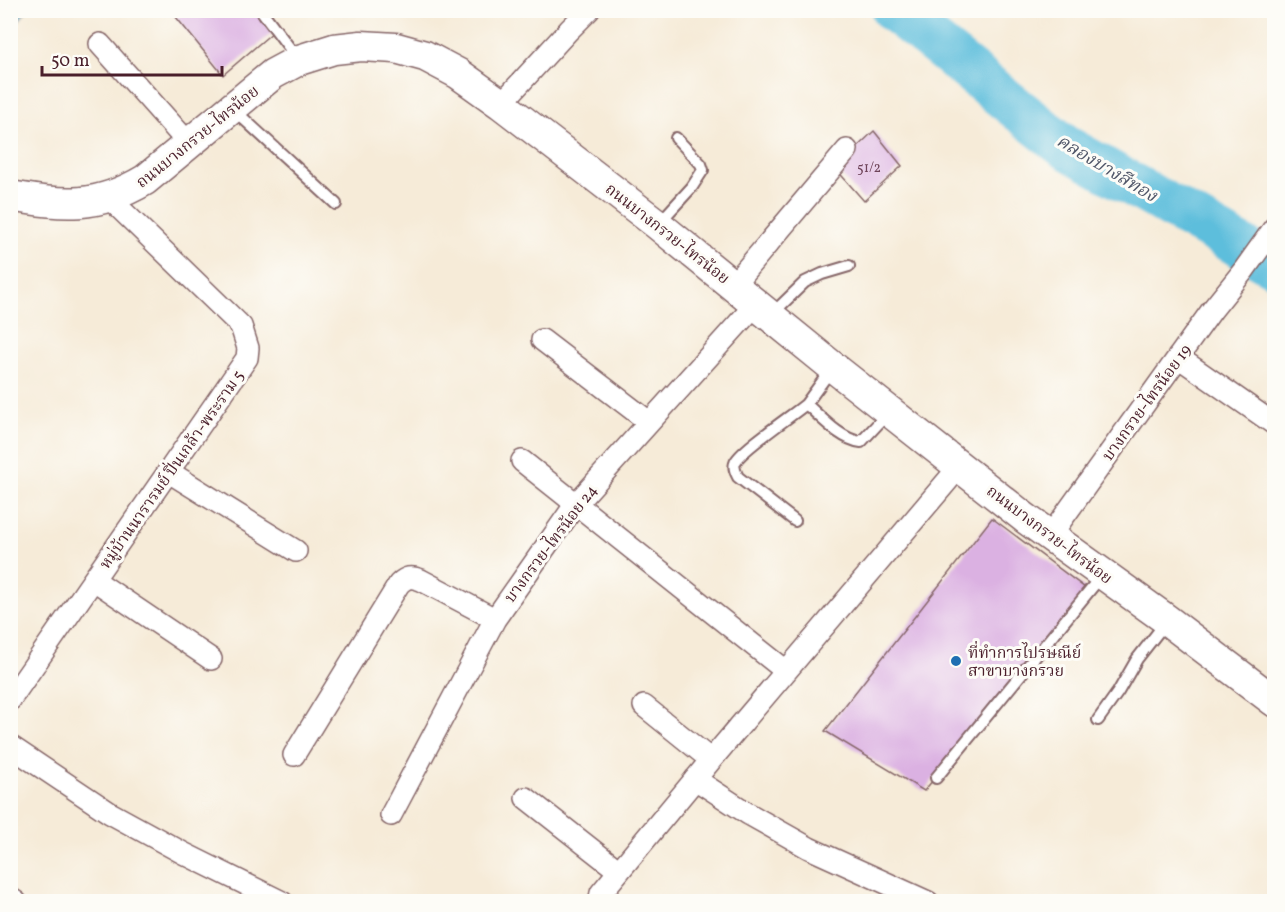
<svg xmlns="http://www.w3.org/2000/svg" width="1285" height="912" viewBox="0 0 1285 912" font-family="Vollkorn,'Noto Serif Thai',serif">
  <rect width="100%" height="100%" fill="#fdfcf7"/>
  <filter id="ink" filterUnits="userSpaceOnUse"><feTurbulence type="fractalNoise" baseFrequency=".0167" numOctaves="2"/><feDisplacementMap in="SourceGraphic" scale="12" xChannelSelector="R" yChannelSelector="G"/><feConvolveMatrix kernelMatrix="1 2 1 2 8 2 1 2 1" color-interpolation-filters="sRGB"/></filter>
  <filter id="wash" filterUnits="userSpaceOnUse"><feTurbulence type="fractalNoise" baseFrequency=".008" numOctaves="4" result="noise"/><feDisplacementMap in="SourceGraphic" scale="24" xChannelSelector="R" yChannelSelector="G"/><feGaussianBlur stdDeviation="1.35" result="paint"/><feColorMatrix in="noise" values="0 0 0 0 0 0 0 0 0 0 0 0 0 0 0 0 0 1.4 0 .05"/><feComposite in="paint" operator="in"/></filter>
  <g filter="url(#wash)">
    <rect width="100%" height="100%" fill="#f6ebd8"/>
    <path fill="#5dbedc" stroke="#546e84" stroke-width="1.5" d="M 11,10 L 26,11 L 11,30 L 10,11 Z"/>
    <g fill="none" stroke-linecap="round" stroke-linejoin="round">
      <path stroke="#5dbedc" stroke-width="44" d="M 893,10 L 1064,146 L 1274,265"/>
    </g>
    <g id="blocks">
      <path fill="#dbb1e2" d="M 184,10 L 257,10 L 273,32 L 223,75 L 176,17 Z
        M 874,131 L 902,166 L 864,201 L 835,168 Z
        M 992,518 L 1089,591 L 924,791 L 825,731 Z"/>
    </g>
  </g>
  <g filter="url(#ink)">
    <use href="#blocks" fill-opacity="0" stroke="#866668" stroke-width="1.5"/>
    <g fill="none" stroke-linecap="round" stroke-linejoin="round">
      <defs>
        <path id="service" d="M 261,10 L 297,58
          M 233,109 L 336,204
          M 660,222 L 692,187 L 703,170 L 701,164 L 676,138
          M 772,314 L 805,282 L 822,274 L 849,266
          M 833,367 L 806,404 C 821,417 841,440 861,442 L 889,412
          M 795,521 L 738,477 C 736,473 733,468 735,463 C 739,451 793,415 806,404
          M 1098,720 L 1118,692 L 1137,659 L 1166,622
          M 936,778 L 1103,574"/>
        <path id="minor" d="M 100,44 L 189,144
          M 501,104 L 569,30 L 589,10
          M 733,285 L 847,150
          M 542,340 L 649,422
          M 1178,357 L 1274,424
          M 522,461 L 786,671
          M 169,472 L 296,551
          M 1050,536 L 1212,310 L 1244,270 L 1274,228
          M 94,580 L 211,659
          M 10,700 L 247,358 L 248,348 L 241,326 L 108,197
          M 644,706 L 711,760
          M 10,746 L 110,813 L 183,853 L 282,902
          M 294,755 L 399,584 C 406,577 411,576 421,580 L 495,619
          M 695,779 L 747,813 L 809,848 L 928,902
          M 526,798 L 619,871
          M 391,815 L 495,619 L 575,505 L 756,304
          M 10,898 L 16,902
          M 599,902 L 601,893 L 711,760 L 960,466"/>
        <path id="secondary" d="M 10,196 C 64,205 96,209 145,180 L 273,74 L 299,60 L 334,49 L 361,46 L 396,48 L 425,56 L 459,74 L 501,104 L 657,224 L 833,367 L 1025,518 L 1167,620 L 1274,701"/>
      </defs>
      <use href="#service" stroke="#866668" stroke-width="14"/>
      <use href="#minor" stroke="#866668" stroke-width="24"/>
      <use href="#secondary" stroke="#866668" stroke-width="33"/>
      <use href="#service" stroke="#fff" stroke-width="10"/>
      <use href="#minor" stroke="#fff" stroke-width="21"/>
      <use href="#secondary" stroke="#fff" stroke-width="30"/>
    </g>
  </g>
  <circle fill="#1f6fb2" stroke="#fdfcf7" stroke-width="2" cx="956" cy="661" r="6"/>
  <g text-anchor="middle" stroke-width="6" stroke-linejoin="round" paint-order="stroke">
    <g font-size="14" fill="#6e4459">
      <text x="869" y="172">51/2</text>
    </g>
    <g font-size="16" fill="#4a1f2b" stroke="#fdfcf7">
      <text transform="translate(197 136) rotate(-39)" y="6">ถนนบางกรวย-ไทรน้อย</text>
      <text transform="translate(668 233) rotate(38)" y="6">ถนนบางกรวย-ไทรน้อย</text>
      <text transform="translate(1146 402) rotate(-54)" y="6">บางกรวย-ไทรน้อย 19</text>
      <text transform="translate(171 469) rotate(-55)" y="6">หมู่บ้านนารารมย์ ปิ่นเกล้า-พระราม 5</text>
      <text transform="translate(1050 534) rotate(37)" y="6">ถนนบางกรวย-ไทรน้อย</text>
      <text transform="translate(550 543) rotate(-53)" y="6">บางกรวย-ไทรน้อย 24</text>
    </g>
    <g font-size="16" fill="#4a1f2b" stroke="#fdfcf7" text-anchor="start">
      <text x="968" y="658">ที่ทำการไปรษณีย์<tspan x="968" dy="18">สาขาบางกรวย</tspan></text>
    </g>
    <g font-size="18" font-style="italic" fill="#515769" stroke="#fdfcf7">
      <text transform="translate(1107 168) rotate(31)" y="6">คลองบางสีทอง</text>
    </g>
  </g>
  <rect width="1285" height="912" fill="none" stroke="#fdfcf7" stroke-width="36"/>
  <path d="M42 66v9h180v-9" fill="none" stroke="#4a1f2b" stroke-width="3"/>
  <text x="51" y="66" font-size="18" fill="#4a1f2b" stroke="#fdfcf7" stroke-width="4.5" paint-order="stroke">50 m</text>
</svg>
